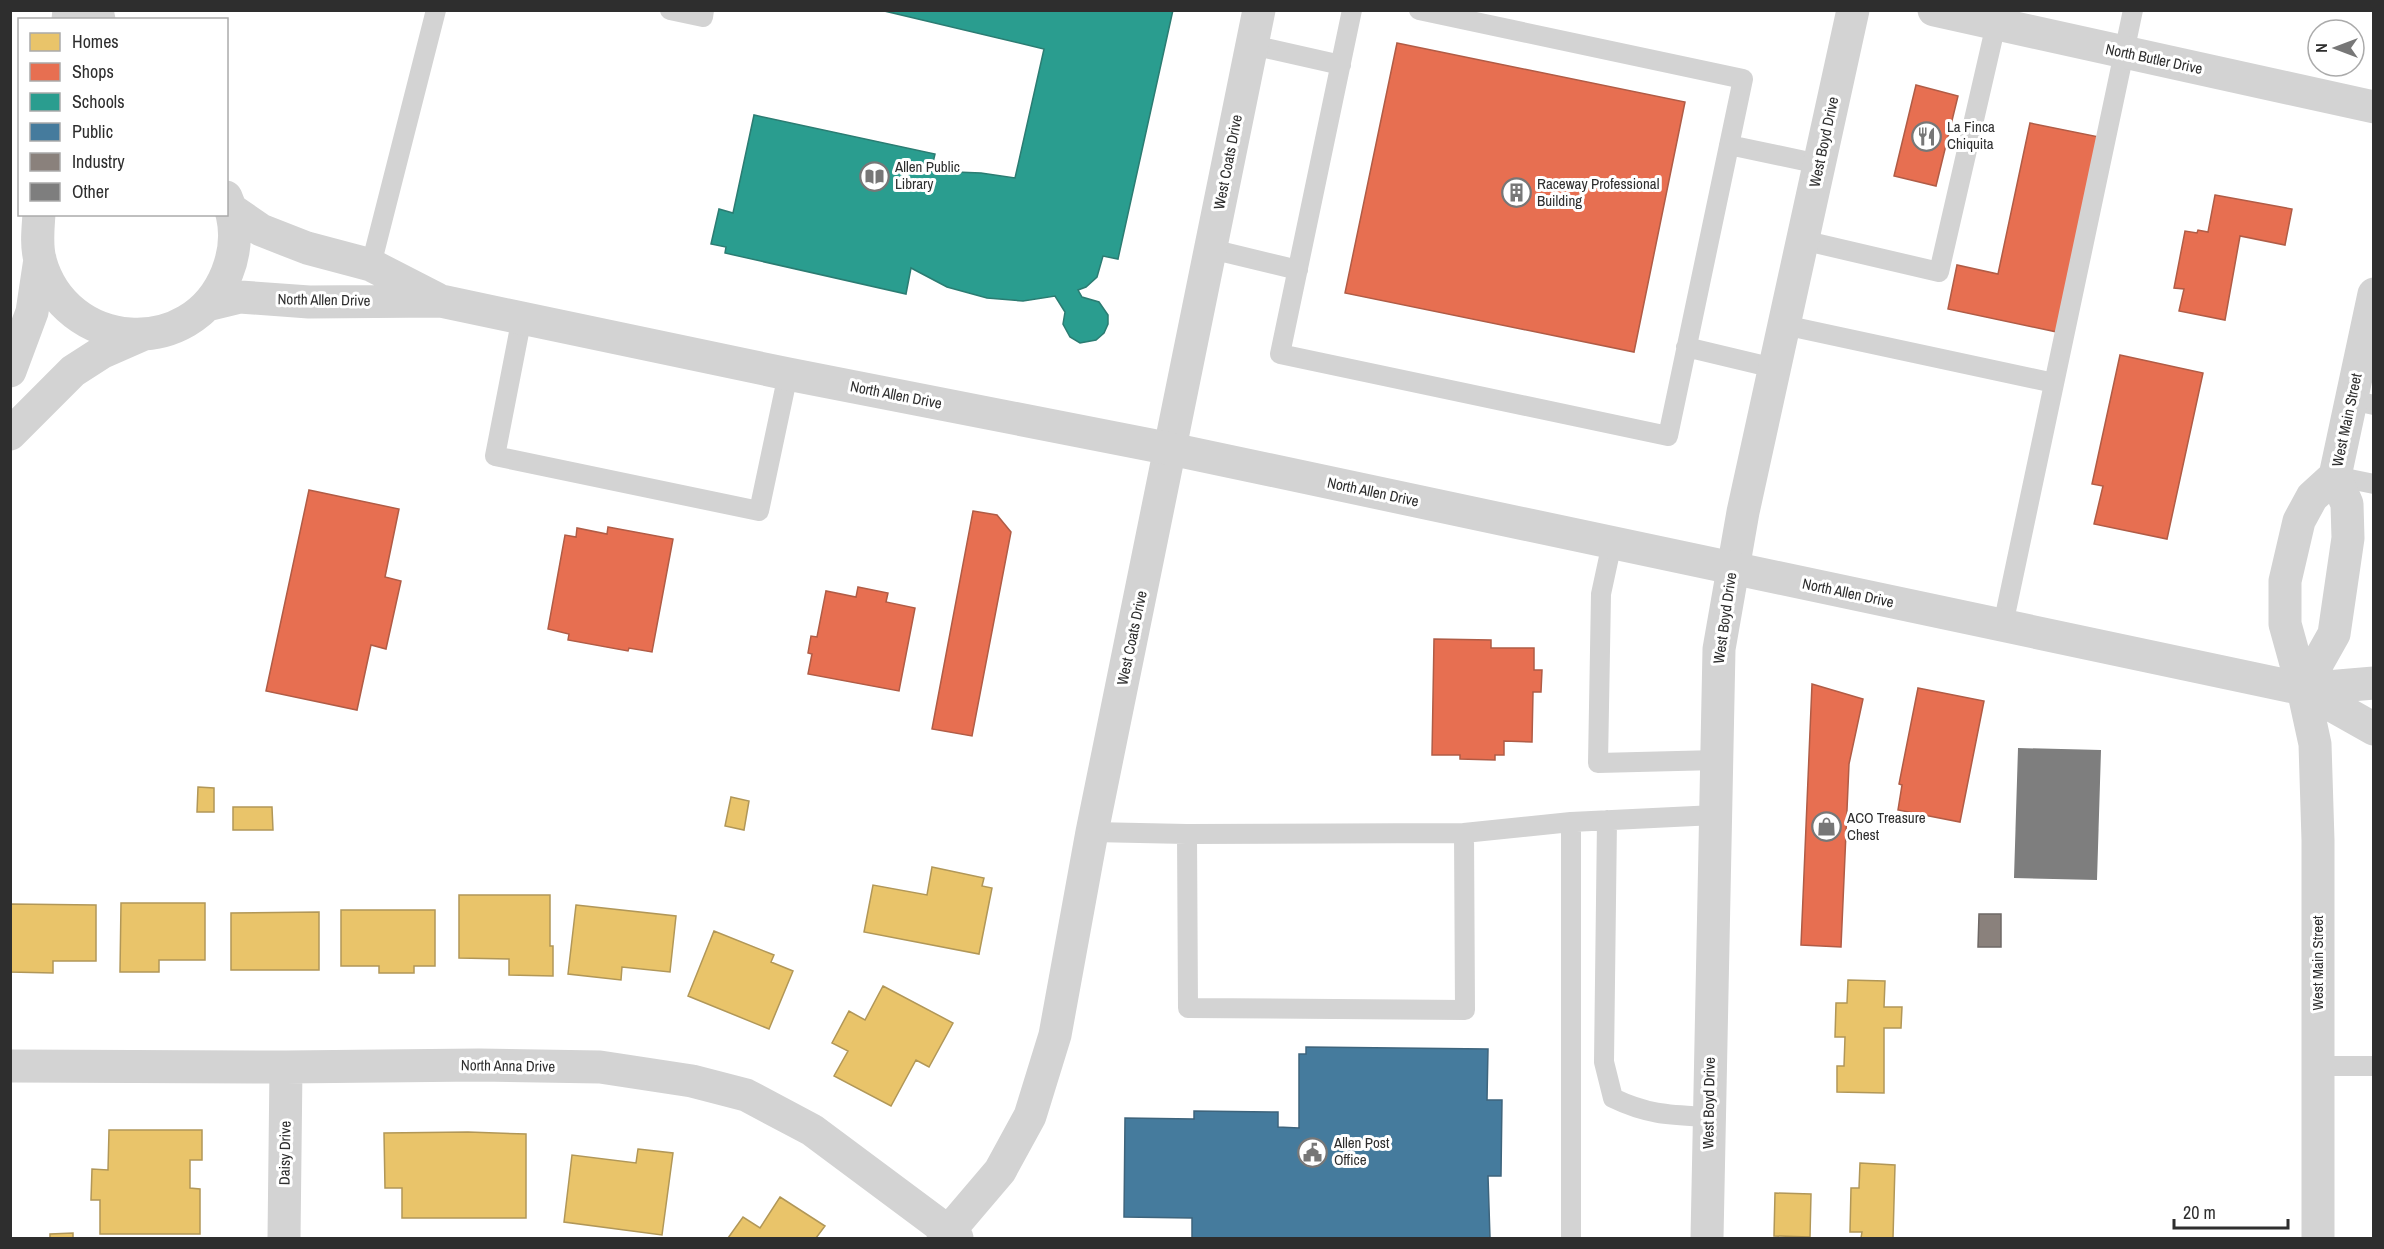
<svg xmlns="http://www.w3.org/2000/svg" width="2384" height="1249" viewBox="0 0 2384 1249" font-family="'Archivo Narrow',sans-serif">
  <rect width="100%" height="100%" fill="#fff"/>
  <path fill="#e9c46a" stroke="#b19758" stroke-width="1.5" d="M 198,787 L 214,788 L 214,812 L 197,812 Z
    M 731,797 L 749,801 L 744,830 L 725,826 Z
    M 233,807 L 272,807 L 273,830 L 233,830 Z
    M 932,867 L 984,878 L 982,886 L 992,888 L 979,954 L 864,932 L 873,885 L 927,895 Z
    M 459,895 L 550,895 L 550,946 L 553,946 L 553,976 L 509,975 L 509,959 L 459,958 Z
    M 121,903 L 205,903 L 205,960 L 159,960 L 159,972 L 120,972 Z
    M 10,904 L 96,905 L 96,961 L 53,961 L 53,973 L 10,972 Z
    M 576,905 L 676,916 L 670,972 L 622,967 L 621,980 L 568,974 Z
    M 341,910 L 435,910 L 435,966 L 414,966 L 414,973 L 379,973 L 379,966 L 341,966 Z
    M 319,912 L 319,970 L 231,970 L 231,913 Z
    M 714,931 L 774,955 L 771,962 L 793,971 L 769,1029 L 688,996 Z
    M 1848,980 L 1885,981 L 1884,1007 L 1902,1007 L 1901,1028 L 1884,1028 L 1884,1093 L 1837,1092 L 1837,1066 L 1844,1066 L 1845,1037 L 1835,1037 L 1836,1003 L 1847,1003 Z
    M 883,986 L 953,1023 L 929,1067 L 916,1060 L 891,1106 L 834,1076 L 848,1051 L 832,1043 L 849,1011 L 865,1020 Z
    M 109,1130 L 202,1130 L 202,1160 L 190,1160 L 190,1188 L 200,1189 L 200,1234 L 100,1234 L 100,1200 L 91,1200 L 92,1169 L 108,1170 Z
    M 468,1132 L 526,1134 L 526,1218 L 402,1218 L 402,1188 L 385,1188 L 384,1133 Z
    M 638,1149 L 673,1153 L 662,1235 L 564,1222 L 572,1155 L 636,1163 Z
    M 1860,1163 L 1895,1165 L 1893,1238 L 1861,1238 L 1862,1232 L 1850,1232 L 1851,1188 L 1859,1188 Z
    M 1775,1193 L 1811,1194 L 1810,1237 L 1774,1236 Z
    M 780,1197 L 825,1226 L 816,1238 L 728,1238 L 743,1217 L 760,1228 Z
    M 73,1233 L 73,1238 L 50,1238 L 50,1234 Z"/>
  <path fill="#e76f51" stroke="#b05c46" stroke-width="1.5" d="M 1397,43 L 1685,102 L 1634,352 L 1345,293 Z
    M 1916,85 L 1958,96 L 1936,186 L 1894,176 Z
    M 2030,123 L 2099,137 L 2057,332 L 1948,309 L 1957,265 L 1998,274 Z
    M 2215,195 L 2292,209 L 2285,245 L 2240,236 L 2225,320 L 2179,311 L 2184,289 L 2174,288 L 2185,231 L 2197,233 L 2198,230 L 2208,232 Z
    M 2120,355 L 2203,373 L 2167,539 L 2094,524 L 2103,486 L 2092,484 Z
    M 309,490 L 399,509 L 385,577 L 401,581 L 386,649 L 371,645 L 357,710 L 266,691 Z
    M 973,511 L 997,515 L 1011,532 L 972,736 L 932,729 Z
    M 608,527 L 673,539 L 652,652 L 629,648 L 628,651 L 568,640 L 569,634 L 548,629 L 565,535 L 576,537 L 577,528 L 607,534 Z
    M 858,587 L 888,593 L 886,602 L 915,608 L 899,691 L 808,674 L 812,654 L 808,653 L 811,636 L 817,637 L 826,591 L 856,597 Z
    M 1434,639 L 1491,640 L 1491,648 L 1534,648 L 1534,670 L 1542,670 L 1541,692 L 1533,692 L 1532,742 L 1504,741 L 1504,755 L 1495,755 L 1495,760 L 1460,759 L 1460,755 L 1432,755 Z
    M 1812,684 L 1863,699 L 1849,764 L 1841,947 L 1801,945 Z
    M 1918,688 L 1984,701 L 1960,822 L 1898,810 L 1902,785 L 1899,784 Z"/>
  <path fill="#2a9d8f" stroke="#2b7c72" stroke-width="1.5" d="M 880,10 L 1173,10 L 1118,259 L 1103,256 L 1097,277 L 1086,287 L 1078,290 L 1082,297 L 1099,302 L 1108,315 L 1108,324 L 1104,333 L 1096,340 L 1080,343 L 1070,337 L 1063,324 L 1065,312 L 1055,296 L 1023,301 L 987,298 L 947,287 L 911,268 L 906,294 L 725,253 L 726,247 L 711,244 L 719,209 L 733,213 L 754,115 L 935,154 L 931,171 L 981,173 L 1015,178 L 1044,49 Z"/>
  <path fill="#457b9d" stroke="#3e647c" stroke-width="1.5" d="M 1306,1047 L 1488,1049 L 1487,1100 L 1502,1100 L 1501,1176 L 1488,1176 L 1490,1238 L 1192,1238 L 1192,1218 L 1124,1217 L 1125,1118 L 1194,1119 L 1194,1111 L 1278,1112 L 1278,1127 L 1299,1128 L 1299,1054 L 1306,1054 Z"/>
  <path fill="#8a817c" stroke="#6e6865" stroke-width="1.5" d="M 1979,914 L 2001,914 L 2001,947 L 1978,947 Z"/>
  <path fill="#7e7e7e" d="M 2018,748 L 2101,750 L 2097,880 L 2014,878 Z"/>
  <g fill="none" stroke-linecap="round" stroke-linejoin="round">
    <path stroke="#d3d3d3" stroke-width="20" d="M 670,10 L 703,17 L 704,10
      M 1352,10 L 1280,354 L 1668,436 L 1743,79 L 1419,10
      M 1252,45 L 1341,65
      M 1729,145 L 1819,164
      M 1802,240 L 1939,272 L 1996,24
      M 1211,249 L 1298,270
      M 371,265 L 436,10
      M 522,317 L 495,456 L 759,511 L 788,374
      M 1784,325 L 2054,383
      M 1686,347 L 1774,368
      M 2351,400 L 2374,405
      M 2335,476 L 2374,484
      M 1612,543 L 1601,594 L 1598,763 L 1717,760
      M 2003,625 L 2133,10
      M 1607,820 L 1604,1062 L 1613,1098 C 1648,1115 1671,1115 1709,1117
      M 1571,822 L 1571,1238
      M 1092,832 L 1187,834 L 1464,833 L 1465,1010 L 1188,1008 L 1187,834
      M 1464,833 L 1571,822 L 1715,815
      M 2318,1066 L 2374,1066"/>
    <path stroke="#d3d3d3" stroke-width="33" d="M 1934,10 L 2374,107
      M 10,1066 L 286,1067 L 479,1065 L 600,1067 L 692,1081 L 746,1095 L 812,1130 L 957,1238
      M 284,1238 L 286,1067
      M 943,1238 L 1000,1171 L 1030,1116 L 1055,1035 L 1092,832 L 1259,10
      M 1707,1238 L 1719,649 L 1743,512 L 1853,10"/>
    <path stroke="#d3d3d3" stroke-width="33" d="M 97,10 L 99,20
      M 68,20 L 69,10
      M 232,210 L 261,230 L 307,248 L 371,265 L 437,299
      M 39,214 C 38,229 36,245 40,260 C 65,352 192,361 227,273 C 237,248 237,221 226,197
      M 207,305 L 240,297 L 309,302 L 441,301 L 788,374 L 1171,449 L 2303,689 L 2374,683
      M 10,371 L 32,312 L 40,259
      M 10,434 L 73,371 L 101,353 L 142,335
      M 2303,689 L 2334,634 L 2348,538 L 2347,504 L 2335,476
      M 2303,689 L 2374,729
      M 2318,1238 L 2318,840 L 2315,744 L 2303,689 L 2285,624 L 2285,581 L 2299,521 L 2312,497 L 2335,476 L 2374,294"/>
  </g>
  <defs>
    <symbol id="restaurant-ring" viewBox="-11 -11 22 22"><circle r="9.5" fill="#fff" stroke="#777" stroke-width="1.5"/><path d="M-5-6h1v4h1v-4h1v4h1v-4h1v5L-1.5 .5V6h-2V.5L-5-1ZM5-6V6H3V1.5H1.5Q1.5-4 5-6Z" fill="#777"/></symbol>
    <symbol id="library-ring" viewBox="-11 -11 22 22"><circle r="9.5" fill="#fff" stroke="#777" stroke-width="1.5"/><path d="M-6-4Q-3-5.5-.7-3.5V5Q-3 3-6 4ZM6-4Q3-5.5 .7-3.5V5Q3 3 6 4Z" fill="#777"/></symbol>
    <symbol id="building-ring" viewBox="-11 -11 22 22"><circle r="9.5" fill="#fff" stroke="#777" stroke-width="1.5"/><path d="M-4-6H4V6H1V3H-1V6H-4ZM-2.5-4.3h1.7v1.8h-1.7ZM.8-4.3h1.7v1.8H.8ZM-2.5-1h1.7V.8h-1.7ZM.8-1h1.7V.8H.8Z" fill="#777"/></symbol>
    <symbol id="shop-ring" viewBox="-11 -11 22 22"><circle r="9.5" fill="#fff" stroke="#777" stroke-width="1.5"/><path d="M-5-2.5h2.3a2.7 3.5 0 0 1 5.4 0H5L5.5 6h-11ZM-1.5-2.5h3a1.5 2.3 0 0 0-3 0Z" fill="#777"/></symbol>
    <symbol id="civic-ring" viewBox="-11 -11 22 22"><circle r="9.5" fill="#fff" stroke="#777" stroke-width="1.5"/><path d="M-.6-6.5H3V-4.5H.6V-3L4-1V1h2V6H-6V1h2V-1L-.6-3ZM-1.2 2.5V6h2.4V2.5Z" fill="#777"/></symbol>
  </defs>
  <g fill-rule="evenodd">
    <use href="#restaurant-ring" x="1910" y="120" width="33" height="33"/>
    <use href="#library-ring" x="858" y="160" width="33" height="33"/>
    <use href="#building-ring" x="1500" y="176" width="33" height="33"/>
    <use href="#shop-ring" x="1810" y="810" width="33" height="33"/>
    <use href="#civic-ring" x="1296" y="1136" width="33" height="33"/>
  </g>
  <g text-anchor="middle" stroke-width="6" stroke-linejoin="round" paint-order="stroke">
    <g font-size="15" fill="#2e2e2e" stroke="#fff">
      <text transform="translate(2154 59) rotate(12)" y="5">North Butler Drive</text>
      <text transform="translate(1824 142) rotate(-78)" y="5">West Boyd Drive</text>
      <text transform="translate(1228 162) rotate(-79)" y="5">West Coats Drive</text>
      <text transform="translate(324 300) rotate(1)" y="5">North Allen Drive</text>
      <text transform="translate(896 395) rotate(11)" y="5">North Allen Drive</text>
      <text transform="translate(2347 420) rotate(-78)" y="5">West Main Street</text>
      <text transform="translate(1373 492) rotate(12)" y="5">North Allen Drive</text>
      <text transform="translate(1848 593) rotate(12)" y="5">North Allen Drive</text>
      <text transform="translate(1725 618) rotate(-82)" y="5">West Boyd Drive</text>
      <text transform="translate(1132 638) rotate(-78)" y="5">West Coats Drive</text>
      <text transform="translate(2318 963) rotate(-90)" y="5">West Main Street</text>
      <text transform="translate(508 1066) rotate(1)" y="5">North Anna Drive</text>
      <text transform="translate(1709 1103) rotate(-89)" y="5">West Boyd Drive</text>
      <text transform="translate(285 1153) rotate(-89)" y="5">Daisy Drive</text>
    </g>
    <g font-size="15" fill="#2e2e2e" stroke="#fff" text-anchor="start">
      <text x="1947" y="132">La Finca<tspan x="1947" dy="17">Chiquita</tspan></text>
      <text x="895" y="172">Allen Public<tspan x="895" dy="17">Library</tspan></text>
      <text x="1537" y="189">Raceway Professional<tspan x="1537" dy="17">Building</tspan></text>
      <text x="1847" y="823">ACO Treasure<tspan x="1847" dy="17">Chest</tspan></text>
      <text x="1334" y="1148">Allen Post<tspan x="1334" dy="17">Office</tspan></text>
    </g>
  </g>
  <rect width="2384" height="1249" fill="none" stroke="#2e2e2e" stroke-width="24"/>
  <rect x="18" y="18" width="210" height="198" fill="#ffffff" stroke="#ababab" stroke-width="1.5"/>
  <rect x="30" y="33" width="30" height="18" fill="#e9c46a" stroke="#ababab" stroke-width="1.5"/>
  <text x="72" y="48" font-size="18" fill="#2e2e2e">Homes</text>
  <rect x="30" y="63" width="30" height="18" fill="#e76f51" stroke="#ababab" stroke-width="1.5"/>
  <text x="72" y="78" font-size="18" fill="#2e2e2e">Shops</text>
  <rect x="30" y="93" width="30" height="18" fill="#2a9d8f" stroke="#ababab" stroke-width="1.5"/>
  <text x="72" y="108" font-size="18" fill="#2e2e2e">Schools</text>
  <rect x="30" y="123" width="30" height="18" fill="#457b9d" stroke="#ababab" stroke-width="1.5"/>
  <text x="72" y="138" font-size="18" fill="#2e2e2e">Public</text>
  <rect x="30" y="153" width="30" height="18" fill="#8a817c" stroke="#ababab" stroke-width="1.5"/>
  <text x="72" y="168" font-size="18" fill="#2e2e2e">Industry</text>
  <rect x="30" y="183" width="30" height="18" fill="#7e7e7e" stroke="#ababab" stroke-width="1.5"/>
  <text x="72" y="198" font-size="18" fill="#2e2e2e">Other</text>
  <g transform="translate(2336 48) rotate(270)"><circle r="28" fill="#ffffff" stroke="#ababab" stroke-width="1.5"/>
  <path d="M0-4.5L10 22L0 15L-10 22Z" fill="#777777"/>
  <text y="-9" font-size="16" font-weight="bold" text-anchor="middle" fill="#2e2e2e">N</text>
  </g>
  <path d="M2174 1219v9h114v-9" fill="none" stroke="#2e2e2e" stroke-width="3"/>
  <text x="2183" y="1219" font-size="18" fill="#2e2e2e" stroke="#ffffff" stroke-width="4.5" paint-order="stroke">20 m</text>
</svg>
